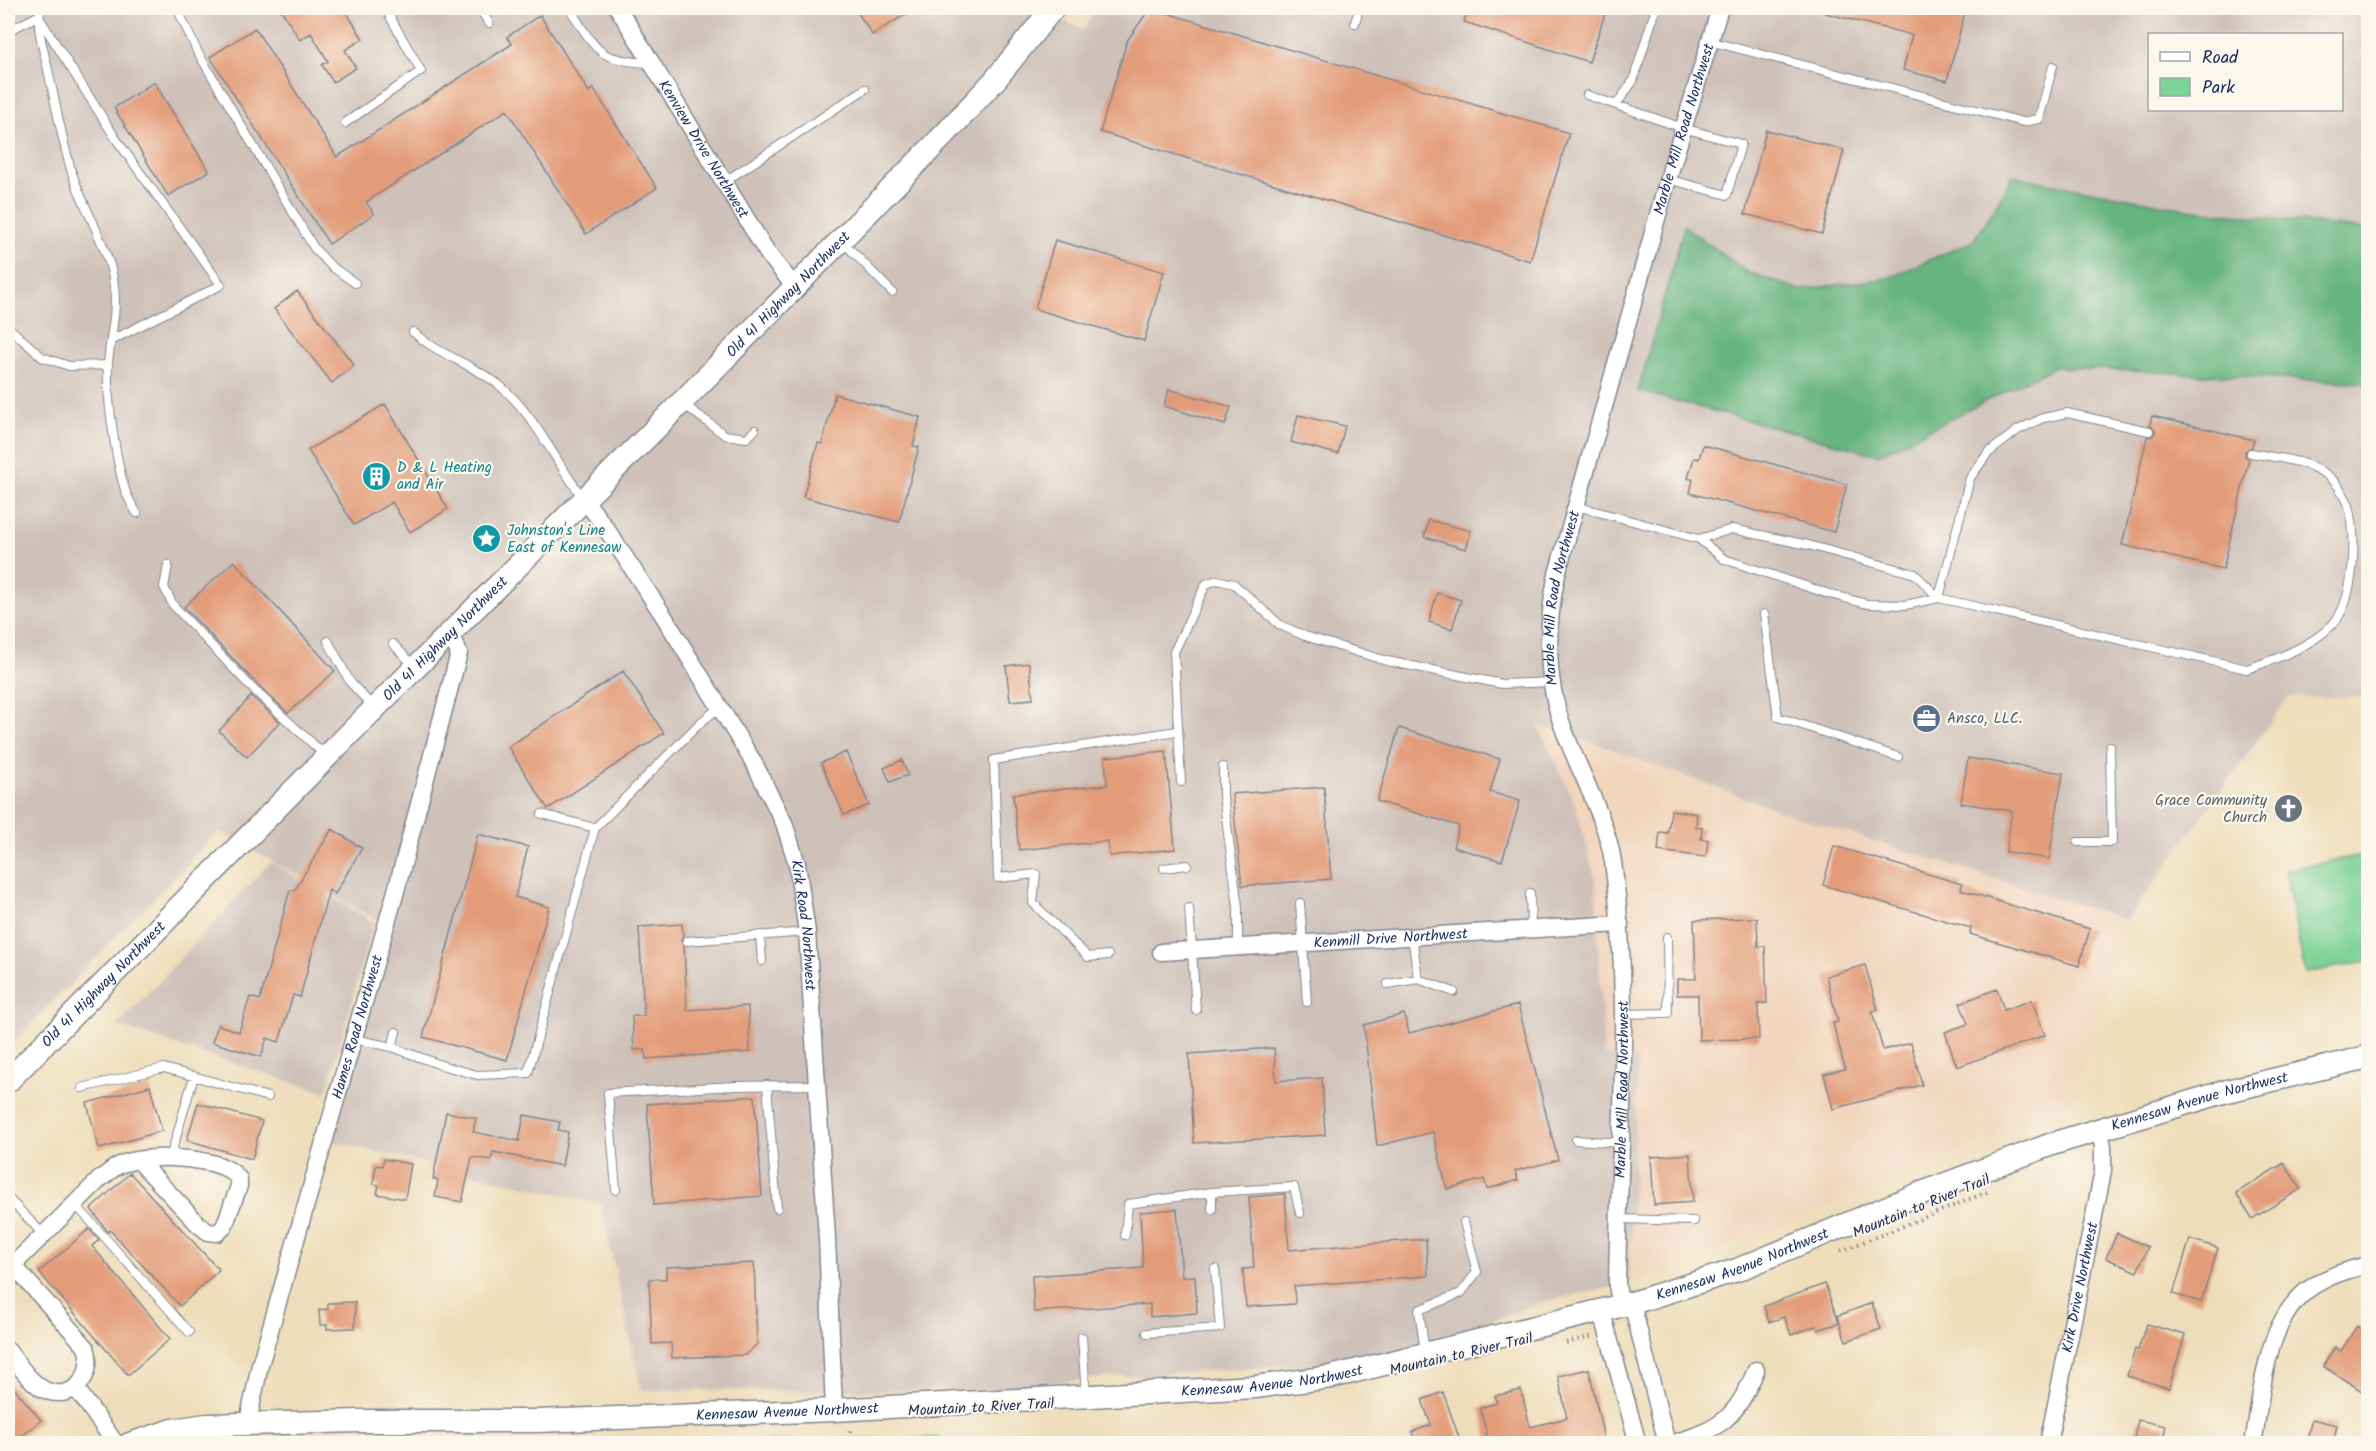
<svg xmlns="http://www.w3.org/2000/svg" width="2376" height="1451" viewBox="0 0 2376 1451" font-family="Kalam,sans-serif">
  <rect width="100%" height="100%" fill="#fbf7ec"/>
  <filter id="ink" filterUnits="userSpaceOnUse"><feTurbulence type="fractalNoise" baseFrequency=".0167" numOctaves="2"/><feDisplacementMap in="SourceGraphic" scale="12" xChannelSelector="R" yChannelSelector="G"/><feConvolveMatrix kernelMatrix="1 2 1 2 8 2 1 2 1" color-interpolation-filters="sRGB"/></filter>
  <filter id="wash" filterUnits="userSpaceOnUse"><feTurbulence type="fractalNoise" baseFrequency=".008" numOctaves="4" result="noise"/><feDisplacementMap in="SourceGraphic" scale="24" xChannelSelector="R" yChannelSelector="G"/><feGaussianBlur stdDeviation="1.35" result="paint"/><feColorMatrix in="noise" values="0 0 0 0 0 0 0 0 0 0 0 0 0 0 0 0 0 1.4 0 .05"/><feComposite in="paint" operator="in"/></filter>
  <g filter="url(#wash)">
    <rect width="100%" height="100%" fill="#eeddba"/>
    <path fill="#f1d5bd" d="M 1538,725 L 1584,739 L 1794,816 L 2127,920 L 2072,1102 L 1810,1215 L 1629,1284 L 1638,1059 L 1604,1055 L 1595,878 Z"/>
    <path fill="#cec1ba" fill-rule="evenodd" d="M 8,8 L 1043,8 L 1083,31 L 1097,8 L 2368,8 L 2367,697 L 2289,697 L 2127,920 L 1794,816 L 1584,739 L 1538,725 L 1576,806 L 1595,878 L 1604,1055 L 1638,1059 L 1629,1284 L 1547,1301 L 1378,1360 L 1123,1376 L 968,1391 L 641,1390 L 601,1204 L 332,1141 L 393,929 L 219,831 L 8,1048 ZM 2150,34 L 2342,34 L 2342,110 L 2150,110 Z
      M 271,862 L 374,922 L 326,1093 L 117,1026 Z"/>
    <path fill="#7dd295" stroke="#4c807a" stroke-width="1.5" d="M 2368,854 L 2368,961 L 2305,973 L 2285,870 Z"/>
    <path fill="#66b47e" stroke="#40726e" stroke-width="1.5" d="M 2012,176 L 2186,209 L 2368,229 L 2368,383 L 2054,367 L 1878,455 L 1638,391 L 1684,226 L 1747,272 L 1800,290 L 1888,278 L 1973,241 L 1993,211 Z
      M 940,1438 L 938,1444 L 680,1443 Z"/>
    <g id="blocks">
      <path fill="#e39c79" d="M 280,8 L 344,8 L 363,39 L 345,50 L 356,68 L 333,82 L 322,65 L 328,61 L 311,33 L 300,40 Z
        M 855,8 L 916,8 L 872,35 Z
        M 1150,8 L 1569,133 L 1530,261 L 1100,132 L 1127,41 Z
        M 1468,8 L 1607,8 L 1589,62 L 1464,22 Z
        M 1825,8 L 1966,8 L 1947,81 L 1903,70 L 1912,35 L 1825,13 Z
        M 540,15 L 589,92 L 593,88 L 657,188 L 586,234 L 507,110 L 366,202 L 374,214 L 329,244 L 210,57 L 255,28 L 337,157 L 512,44 L 507,37 Z
        M 154,82 L 209,171 L 168,196 L 114,108 Z
        M 1766,130 L 1844,150 L 1822,234 L 1745,214 Z
        M 1055,240 L 1164,272 L 1144,341 L 1035,309 Z
        M 297,291 L 354,365 L 332,383 L 274,309 Z
        M 1169,389 L 1231,407 L 1225,425 L 1164,406 Z
        M 835,394 L 920,417 L 913,446 L 919,447 L 899,522 L 803,497 L 818,443 L 822,444 Z
        M 385,404 L 448,509 L 410,532 L 392,502 L 354,525 L 308,450 Z
        M 1298,415 L 1345,426 L 1338,454 L 1291,442 Z
        M 2152,416 L 2254,440 L 2252,447 L 2245,451 L 2245,456 L 2249,459 L 2223,569 L 2122,545 L 2147,437 L 2151,437 L 2155,433 L 2155,429 L 2150,425 Z
        M 1703,445 L 1847,484 L 1834,532 L 1690,493 L 1693,480 L 1688,478 L 1694,458 L 1699,459 Z
        M 1429,520 L 1471,531 L 1466,549 L 1424,537 Z
        M 234,561 L 335,671 L 288,713 L 257,684 L 184,607 Z
        M 1437,593 L 1461,600 L 1452,629 L 1429,622 Z
        M 1029,663 L 1033,699 L 1010,701 L 1006,666 Z
        M 623,671 L 664,733 L 548,809 L 508,747 Z
        M 251,696 L 280,722 L 247,757 L 219,731 Z
        M 1399,728 L 1500,759 L 1490,792 L 1520,801 L 1502,861 L 1453,847 L 1459,826 L 1377,801 Z
        M 1166,751 L 1175,849 L 1109,856 L 1108,841 L 1019,850 L 1013,794 L 1107,785 L 1105,757 Z
        M 846,752 L 869,805 L 844,815 L 821,763 Z
        M 1968,758 L 2063,773 L 2049,859 L 2006,852 L 2012,811 L 1961,803 Z
        M 902,760 L 908,775 L 890,782 L 884,768 Z
        M 1324,787 L 1331,879 L 1242,886 L 1232,794 Z
        M 1671,810 L 1697,814 L 1696,827 L 1702,828 L 1701,839 L 1708,840 L 1706,857 L 1658,851 L 1660,832 L 1668,833 Z
        M 332,829 L 362,848 L 335,894 L 329,890 L 300,997 L 293,995 L 279,1042 L 267,1038 L 261,1057 L 212,1042 L 218,1025 L 239,1032 L 250,997 L 260,1000 L 290,890 L 294,891 Z
        M 478,834 L 528,847 L 515,897 L 549,907 L 507,1060 L 423,1037 Z
        M 1834,846 L 1962,884 L 1961,890 L 2090,929 L 2079,966 L 1970,934 L 1971,928 L 1823,885 Z
        M 1757,918 L 1758,946 L 1765,946 L 1767,1003 L 1758,1004 L 1759,1039 L 1699,1040 L 1698,995 L 1677,995 L 1677,979 L 1696,979 L 1694,920 Z
        M 682,924 L 683,936 L 681,941 L 684,946 L 687,1010 L 748,1006 L 750,1052 L 646,1059 L 645,1050 L 634,1050 L 632,1016 L 644,1016 L 639,927 Z
        M 1865,965 L 1878,1010 L 1872,1011 L 1883,1050 L 1911,1043 L 1922,1085 L 1833,1109 L 1824,1074 L 1845,1069 L 1833,1023 L 1838,1022 L 1826,976 Z
        M 1997,989 L 2004,1010 L 2032,1000 L 2045,1035 L 1957,1067 L 1945,1032 L 1968,1024 L 1960,1003 Z
        M 1518,1005 L 1558,1160 L 1515,1171 L 1518,1180 L 1487,1189 L 1484,1179 L 1447,1189 L 1433,1132 L 1377,1146 L 1364,1025 L 1404,1014 L 1409,1033 Z
        M 1274,1048 L 1276,1081 L 1322,1078 L 1325,1135 L 1194,1143 L 1189,1054 Z
        M 150,1086 L 162,1131 L 99,1149 L 87,1103 Z
        M 755,1096 L 762,1196 L 654,1205 L 647,1104 Z
        M 198,1103 L 262,1121 L 252,1159 L 187,1140 Z
        M 446,1112 L 476,1118 L 473,1132 L 519,1141 L 524,1115 L 560,1122 L 558,1130 L 568,1132 L 562,1166 L 493,1152 L 491,1160 L 472,1157 L 462,1202 L 435,1197 L 438,1180 L 433,1179 Z
        M 1690,1154 L 1693,1202 L 1654,1205 L 1651,1157 Z
        M 384,1159 L 411,1164 L 405,1199 L 377,1194 L 379,1185 L 373,1184 L 376,1165 L 382,1166 Z
        M 2284,1163 L 2301,1189 L 2252,1219 L 2236,1193 Z
        M 130,1173 L 219,1270 L 180,1306 L 110,1230 L 108,1232 L 91,1209 Z
        M 1285,1194 L 1289,1250 L 1426,1239 L 1428,1276 L 1294,1286 L 1295,1304 L 1246,1307 L 1243,1269 L 1254,1268 L 1249,1197 Z
        M 1177,1209 L 1182,1277 L 1195,1276 L 1197,1313 L 1150,1317 L 1150,1304 L 1034,1312 L 1032,1276 L 1143,1268 L 1140,1212 Z
        M 89,1229 L 99,1240 L 92,1246 L 170,1339 L 128,1375 L 39,1272 Z
        M 2117,1233 L 2148,1247 L 2137,1272 L 2106,1258 Z
        M 2190,1239 L 2218,1248 L 2201,1302 L 2173,1294 Z
        M 754,1263 L 757,1344 L 745,1355 L 672,1358 L 671,1343 L 652,1344 L 649,1279 L 666,1279 L 666,1267 Z
        M 1825,1284 L 1839,1323 L 1818,1330 L 1816,1326 L 1791,1335 L 1784,1317 L 1769,1322 L 1764,1306 Z
        M 355,1302 L 355,1328 L 327,1329 L 327,1325 L 320,1325 L 319,1310 L 328,1309 L 328,1303 Z
        M 1872,1303 L 1881,1329 L 1846,1341 L 1837,1316 Z
        M 2147,1324 L 2185,1335 L 2169,1388 L 2127,1376 L 2135,1349 L 2138,1350 Z
        M 2357,1326 L 2368,1334 L 2368,1395 L 2323,1366 L 2335,1347 L 2341,1351 Z
        M 1589,1369 L 1604,1439 L 1584,1443 L 1489,1443 L 1480,1408 L 1497,1403 L 1495,1396 L 1521,1390 L 1530,1427 L 1567,1418 L 1558,1376 Z
        M 8,1381 L 41,1420 L 14,1443 L 8,1443 Z
        M 1443,1392 L 1461,1443 L 1416,1443 L 1412,1432 L 1431,1425 L 1422,1400 Z
        M 2312,1419 L 2337,1425 L 2333,1443 L 2306,1443 Z
        M 2138,1420 L 2166,1426 L 2162,1443 L 2133,1443 Z"/>
    </g>
  </g>
  <g filter="url(#ink)">
    <use href="#blocks" fill-opacity="0" stroke="#84868c" stroke-width="1.5"/>
    <g fill="none" stroke-linecap="round" stroke-linejoin="round">
      <defs>
        <path id="lane" d="M 41,8 C 35,27 44,50 48,70 C 56,105 62,142 73,176 C 84,207 102,237 111,269 C 119,304 113,320 109,354 C 104,387 116,462 126,493 C 129,500 133,507 137,513
          M 177,8 L 197,51 L 314,248 L 331,266 L 355,283
          M 479,8 L 489,23
          M 569,8 C 598,51 595,60 651,63
          M 1355,23 L 1359,8
          M 8,31 L 38,16 L 116,139 L 221,285 L 112,340
          M 1709,41 L 2023,122 L 2039,119 L 2053,66
          M 1587,95 L 1683,128 L 1741,144 L 1727,195 L 1668,179
          M 1617,104 L 1633,81 L 1656,8
          M 345,123 L 421,71 L 385,8
          M 724,182 L 865,89
          M 842,241 L 892,292
          M 8,327 L 42,357 L 69,366 L 108,365
          M 413,332 C 439,355 472,364 499,385 C 535,414 555,462 584,499
          M 682,403 L 725,435 L 747,438 L 755,430
          M 2149,431 L 2067,413 L 2043,418 L 2018,430 L 1988,453 L 1970,478 L 1939,598 L 2247,669 C 2276,659 2310,647 2332,625 C 2355,602 2357,537 2349,506 C 2347,499 2338,485 2332,479 C 2311,460 2277,458 2251,453
          M 1576,506 L 1699,539 L 1724,559 L 1826,593 L 1867,604 L 1905,605 L 1939,598
          M 1699,539 L 1732,529 L 1808,545 L 1915,574 L 1939,598
          M 168,565 L 164,587 L 173,605 L 253,689 L 326,756
          M 1764,614 L 1778,717 L 1898,757
          M 328,641 L 350,682 L 373,707
          M 393,644 L 415,667
          M 1223,767 L 1223,796 L 1238,907 L 1238,947
          M 1181,782 L 1174,652 L 1206,584 L 1217,580 L 1234,584 L 1280,625 L 1305,636 L 1387,661 L 1502,684 L 1551,682
          M 542,814 L 595,828 L 701,722 L 720,707
          M 2078,842 L 2112,842 L 2110,746
          M 1164,868 L 1187,865
          M 1530,893 L 1531,929
          M 1300,903 L 1307,1002
          M 1189,908 L 1196,1010
          M 760,935 L 762,961
          M 1412,936 L 1418,979
          M 687,941 L 807,932
          M 1108,955 L 1088,957 L 1033,903 L 1036,874 L 998,878 L 994,760 L 1177,731
          M 1388,984 L 1418,979 L 1454,992
          M 1623,1014 L 1668,1013 L 1667,937
          M 354,1039 L 392,1047 L 441,1065 L 477,1075 L 528,1073 L 595,828
          M 392,1047 L 396,1032
          M 767,1085 L 777,1208
          M 82,1088 L 164,1068 L 268,1097
          M 1576,1140 L 1621,1143
          M 170,1158 L 194,1076
          M 616,1190 L 608,1093 L 735,1086 L 816,1085
          M 8,1198 L 44,1235
          M 75,1204 L 189,1332
          M 1212,1209 L 1212,1192 L 1294,1187 L 1300,1213
          M 1618,1219 L 1694,1221
          M 1125,1235 L 1128,1204 L 1212,1192
          M 1147,1333 L 1220,1328 L 1215,1269
          M 1082,1337 L 1086,1396
          M 1425,1352 L 1419,1310 L 1461,1293 L 1477,1272 L 1464,1222"/>
        <g id="street">
          <path id="s1" d="M 618,8 L 768,254 L 795,287"/>
          <path id="s2" d="M 584,499 L 605,527 L 663,615 L 754,763 L 784,823 L 797,864 L 807,932 L 827,1238 L 834,1410"/>
          <path id="s3" d="M 1161,952 L 1620,924"/>
          <path d="M 8,1270 L 101,1178 C 106,1175 111,1170 116,1167 C 140,1153 206,1156 229,1170 C 233,1172 236,1176 239,1179 L 239,1186 L 224,1227 L 217,1233 L 208,1232 L 199,1225 L 139,1161"/>
          <path d="M 1632,1303 L 1667,1444"/>
          <path id="s4" d="M 1621,1307 L 1617,1285 C 1619,1144 1632,1002 1613,862 C 1607,820 1579,771 1564,730 C 1545,680 1546,626 1557,574 L 1668,179 L 1720,8"/>
          <path d="M 1602,1312 L 1638,1444"/>
          <path d="M 8,1351 C 18,1364 32,1385 47,1391 C 76,1401 95,1373 86,1347 L 13,1265"/>
          <path d="M 76,1388 L 116,1444"/>
          <path id="s5" d="M 248,1422 L 260,1365 L 396,891 L 459,653 L 450,634"/>
          <path d="M 1670,1444 C 1721,1429 1736,1419 1756,1370"/>
          <path id="s6" d="M 2048,1444 L 2103,1171 L 2103,1146 L 2099,1129"/>
          <path d="M 2253,1444 C 2262,1394 2264,1327 2305,1292 C 2323,1277 2346,1270 2368,1265"/>
        </g>
        <g id="secondary">
          <path id="s7" d="M 8,1081 L 354,729 L 681,403 L 945,134 L 995,80 L 1053,8"/>
          <path id="s8" d="M 130,1444 L 173,1430 L 207,1425 L 360,1421 L 538,1421 L 834,1410 L 1255,1387 L 1331,1377 L 1632,1303 L 1737,1270 L 1919,1194 L 2055,1143 L 2227,1091 L 2368,1057"/>
        </g>
      </defs>
      <use href="#lane" stroke="#84868c" stroke-width="10"/>
      <use href="#street" stroke="#84868c" stroke-width="19"/>
      <use href="#secondary" stroke="#84868c" stroke-width="25"/>
      <path stroke="#84868c" stroke-width="4" stroke-dasharray="1.5 4.5" stroke-linecap="butt" d="M 1841,1251 L 1990,1191
        M 1566,1343 L 1593,1336
        M 849,1444 L 850,1429"/>
      <use href="#lane" stroke="#fff" stroke-width="8"/>
      <use href="#street" stroke="#fff" stroke-width="16"/>
      <use href="#secondary" stroke="#fff" stroke-width="22"/>
    </g>
  </g>
  <defs>
    <symbol id="building-disc" viewBox="-11 -11 22 22"><circle r="9.5" fill="#0f9aa8" stroke="#fbf7ec"/><path d="M-4-6H4V6H1V3H-1V6H-4ZM-2.5-4.3h1.7v1.8h-1.7ZM.8-4.3h1.7v1.8H.8ZM-2.5-1h1.7V.8h-1.7ZM.8-1h1.7V.8H.8Z" fill="#fff"/></symbol>
    <symbol id="sight-disc" viewBox="-11 -11 22 22"><circle r="9.5" fill="#0f9aa8" stroke="#fbf7ec"/><path d="M0-6L1.8-2.2L6-1.7L2.9 1.2L3.7 5.4L0 3.3L-3.7 5.4L-2.9 1.2L-6-1.7L-1.8-2.2Z" fill="#fff"/></symbol>
    <symbol id="office-disc" viewBox="-11 -11 22 22"><circle r="9.5" fill="#5c6f8a" stroke="#fbf7ec"/><path d="M-6-3h4V-5.5h4V-3h4V5H-6ZM-1-4.5V-3h2v-1.5ZM-6 0V1H6V0Z" fill="#fff"/></symbol>
    <symbol id="church-disc" viewBox="-11 -11 22 22"><circle r="9.5" fill="#6b7280" stroke="#fbf7ec"/><path d="M-1.2-6h2.4v3.5h3.3v2.4h-3.3V6h-2.4V-.1h-3.3v-2.4h3.3Z" fill="#fff"/></symbol>
  </defs>
  <g fill-rule="evenodd">
    <use href="#building-disc" x="360" y="460" width="33" height="33"/>
    <use href="#sight-disc" x="470" y="522" width="33" height="33"/>
    <use href="#office-disc" x="1910" y="702" width="33" height="33"/>
    <use href="#church-disc" x="2272" y="792" width="33" height="33"/>
  </g>
  <g text-anchor="middle" stroke-width="4.5" stroke-linejoin="round" paint-order="stroke">
    <g font-size="15" fill="#1b2f5e" stroke="#fbf7ec">
      <text dy="5" stroke="none"><textPath href="#s4" startOffset="1208">Marble Mill Road Northwest</textPath></text>
      <text dy="5" stroke="none"><textPath href="#s1" startOffset="165">Kenview Drive Northwest</textPath></text>
      <text dy="5" stroke="none"><textPath href="#s7" startOffset="1108">Old 41 Highway Northwest</textPath></text>
      <text dy="5" stroke="none"><textPath href="#s4" startOffset="722">Marble Mill Road Northwest</textPath></text>
      <text dy="5" stroke="none"><textPath href="#s7" startOffset="622">Old 41 Highway Northwest</textPath></text>
      <text dy="5" stroke="none"><textPath href="#s2" startOffset="486">Kirk Road Northwest</textPath></text>
      <text dy="5" stroke="none"><textPath href="#s3" startOffset="230">Kenmill Drive Northwest</textPath></text>
      <text dy="5" stroke="none"><textPath href="#s7" startOffset="136">Old 41 Highway Northwest</textPath></text>
      <text dy="5" stroke="none"><textPath href="#s5" startOffset="410">Hames Road Northwest</textPath></text>
      <text dy="5" stroke="none"><textPath href="#s4" startOffset="218">Marble Mill Road Northwest</textPath></text>
      <text dy="5" stroke="none"><textPath href="#s8" startOffset="2118">Kennesaw Avenue Northwest</textPath></text>
      <text transform="translate(1921 1206) rotate(-22)" y="5">Mountain to River Trail</text>
      <text dy="5" stroke="none"><textPath href="#s8" startOffset="1632">Kennesaw Avenue Northwest</textPath></text>
      <text dy="5" stroke="none"><textPath href="#s6" startOffset="160">Kirk Drive Northwest</textPath></text>
      <text transform="translate(1461 1354) rotate(-13)" y="5">Mountain to River Trail</text>
      <text dy="5" stroke="none"><textPath href="#s8" startOffset="1146">Kennesaw Avenue Northwest</textPath></text>
      <text transform="translate(981 1407) rotate(-3)" y="5">Mountain to River Trail</text>
      <text dy="5" stroke="none"><textPath href="#s8" startOffset="660">Kennesaw Avenue Northwest</textPath></text>
    </g>
    <g font-size="15" fill="#0d838f" stroke="#fbf7ec" text-anchor="start">
      <text x="397" y="472">D &amp; L Heating<tspan x="397" dy="17">and Air</tspan></text>
      <text x="507" y="535">Johnston's Line<tspan x="507" dy="17">East of Kennesaw</tspan></text>
    </g>
    <g font-size="15" fill="#4e5e75" stroke="#fbf7ec" text-anchor="start">
      <text x="1947" y="723">Ansco, LLC.</text>
    </g>
    <g font-size="15" fill="#5b616d" stroke="#fbf7ec" text-anchor="end">
      <text x="2267" y="805">Grace Community<tspan x="2267" dy="17">Church</tspan></text>
    </g>
  </g>
  <rect width="2376" height="1451" fill="none" stroke="#fbf7ec" stroke-width="30"/>
  <rect x="2148" y="33" width="195" height="78" fill="#fbf7ec" stroke="#a1a7b3" stroke-width="1.5"/>
  <rect x="2160" y="52" width="30" height="9" fill="#ffffff" stroke="#a1a7b3" stroke-width="1.5"/>
  <text x="2202" y="63" font-size="18" fill="#1b2f5e">Road</text>
  <rect x="2160" y="78" width="30" height="18" fill="#7dd295" stroke="#a1a7b3" stroke-width="1.5"/>
  <text x="2202" y="93" font-size="18" fill="#1b2f5e">Park</text>
</svg>
